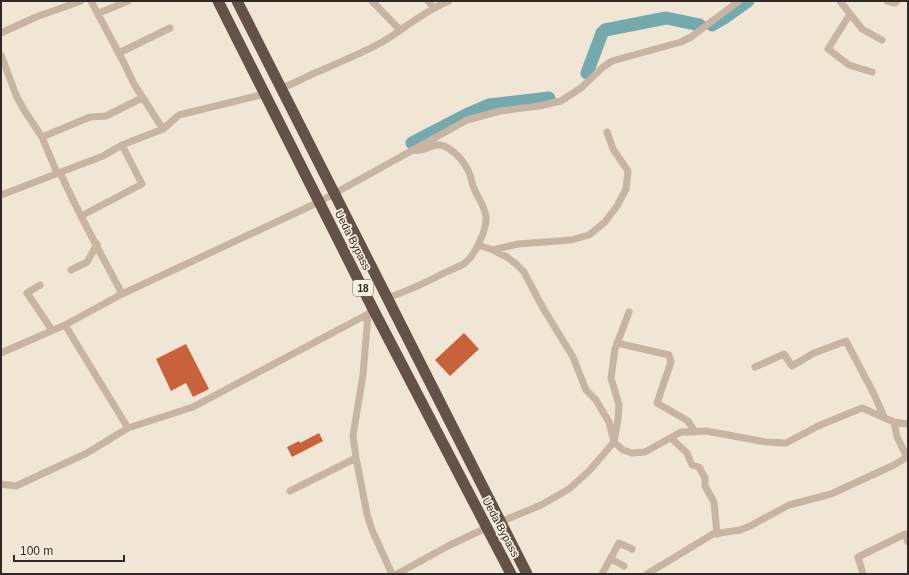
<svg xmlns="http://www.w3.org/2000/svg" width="909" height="575" viewBox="0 0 909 575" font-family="Arial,sans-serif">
  <rect width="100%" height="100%" fill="#f1e5d5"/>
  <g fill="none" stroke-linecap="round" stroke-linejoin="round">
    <path stroke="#74aaae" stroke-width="13" d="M 712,25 L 724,18 L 748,1
      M 587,73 L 602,33 L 605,30 L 666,18 L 700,25
      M 412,143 L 466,115 L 489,105 L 549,98"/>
  </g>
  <path fill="#c8623c" d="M 464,333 L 479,349 L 450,376 L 435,360 Z
    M 186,344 L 209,389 L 193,397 L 186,383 L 171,391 L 156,359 Z
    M 319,433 L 323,441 L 292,457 L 287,447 L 299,441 L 300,443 Z"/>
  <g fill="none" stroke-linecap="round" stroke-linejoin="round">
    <path stroke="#c8b4a2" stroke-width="7" d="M 91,1 L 124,63 L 134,84 L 163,129
      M 372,1 L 400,30
      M 428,1 L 433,7
      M 840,1 L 862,29 L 882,40
      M 887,1 L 895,3 L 897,1
      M 99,13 L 128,1
      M 850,14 L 828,49 L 849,65 L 872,72
      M 1,33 L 36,17 L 81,1
      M 119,53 L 170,28
      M 1,55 L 16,95 L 24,110 L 42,137 L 57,173
      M 281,88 C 294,84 305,77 317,72 C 340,62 363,53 384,41 C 407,27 424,11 449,1
      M 42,137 L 90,117 L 106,116 L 142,98
      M 60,172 C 78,214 101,253 122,294
      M 1,195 L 103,156 L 122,145 L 163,129 L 179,115 L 265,94
      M 81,216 L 142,184 L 122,145
      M 478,245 L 493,250 L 507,257 L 516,264 L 524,272 L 543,308 L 573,357 L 586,390 L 596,400 L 609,422 L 614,442 L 623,450 L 632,453 L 645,452 L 681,432 L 688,432 L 706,431 L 766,442 L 786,443 L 818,426 L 862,408 L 894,422 L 908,424
      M 493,250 L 518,244 L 571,240 L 589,235 L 605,222 L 617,206 L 626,189 L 628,171 L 613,149 L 607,132
      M 71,270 L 87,262 L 97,244
      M 40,285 L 27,293 L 52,330
      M 387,298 C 408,291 427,282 446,272 C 452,269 459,267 465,263 C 475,255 487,230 486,217 C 485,206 477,197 473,186 C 472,183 471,178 470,175 C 466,163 455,151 444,146 C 434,141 426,153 412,150
      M 368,314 L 363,375 L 353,436 L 356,458 L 367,514 L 372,530 L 392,574
      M 65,325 L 128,428
      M 617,343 L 669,355 L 671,362 L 657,403 L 688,421 L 695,432
      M 1,353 L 65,325 L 122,294 L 319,202 L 467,120 L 500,111 L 539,106 L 561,101 L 581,88 L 603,67 L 612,61 L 681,42 L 691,37 L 739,1
      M 755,367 L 784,354 L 792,366 L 814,353 L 846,341 L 874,394 L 884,417
      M 671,438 L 687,453 L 692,465 L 699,467 L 705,478 L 705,486 L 714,502 L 717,534
      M 1,484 L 16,486 L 87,453 L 128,428 L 193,407 L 368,314 L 373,309
      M 290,491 L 356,458
      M 500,522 L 541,505 L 569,489 L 589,471 L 614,442 L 618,419 L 619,405 L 611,378 L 615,349 L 629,312
      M 611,559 L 624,566
      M 397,574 L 448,546 L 486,528
      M 602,574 L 619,543 L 632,549
      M 647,574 L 713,534 L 740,530 L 750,526 L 789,505 L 831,494 L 894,465 L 907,457 L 897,437 L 894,422
      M 863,574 L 858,557 L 905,534 L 908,542"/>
    <path stroke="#645248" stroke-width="11" d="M 218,1 L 373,309 L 511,574
      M 237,1 L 527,574"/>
  </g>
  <g text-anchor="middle" stroke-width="3.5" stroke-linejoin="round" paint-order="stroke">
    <rect fill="#f9efe1" stroke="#6e645d" stroke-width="1" x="353" y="280" width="20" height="16" rx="3"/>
    <g font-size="10" font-weight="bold" fill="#332924">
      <text x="363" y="292">18</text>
    </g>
    <g font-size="11" fill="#332924" stroke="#f9efe1">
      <text transform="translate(353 240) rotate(63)" y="4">Ueda Bypass</text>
      <text transform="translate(501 527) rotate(62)" y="4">Ueda Bypass</text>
    </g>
  </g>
  <rect width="909" height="575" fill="none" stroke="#332924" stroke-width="4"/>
  <path d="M14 555v6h110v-6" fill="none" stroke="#332924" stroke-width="2"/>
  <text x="20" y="555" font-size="12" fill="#332924" stroke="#f9efe1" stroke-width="3" paint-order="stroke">100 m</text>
</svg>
